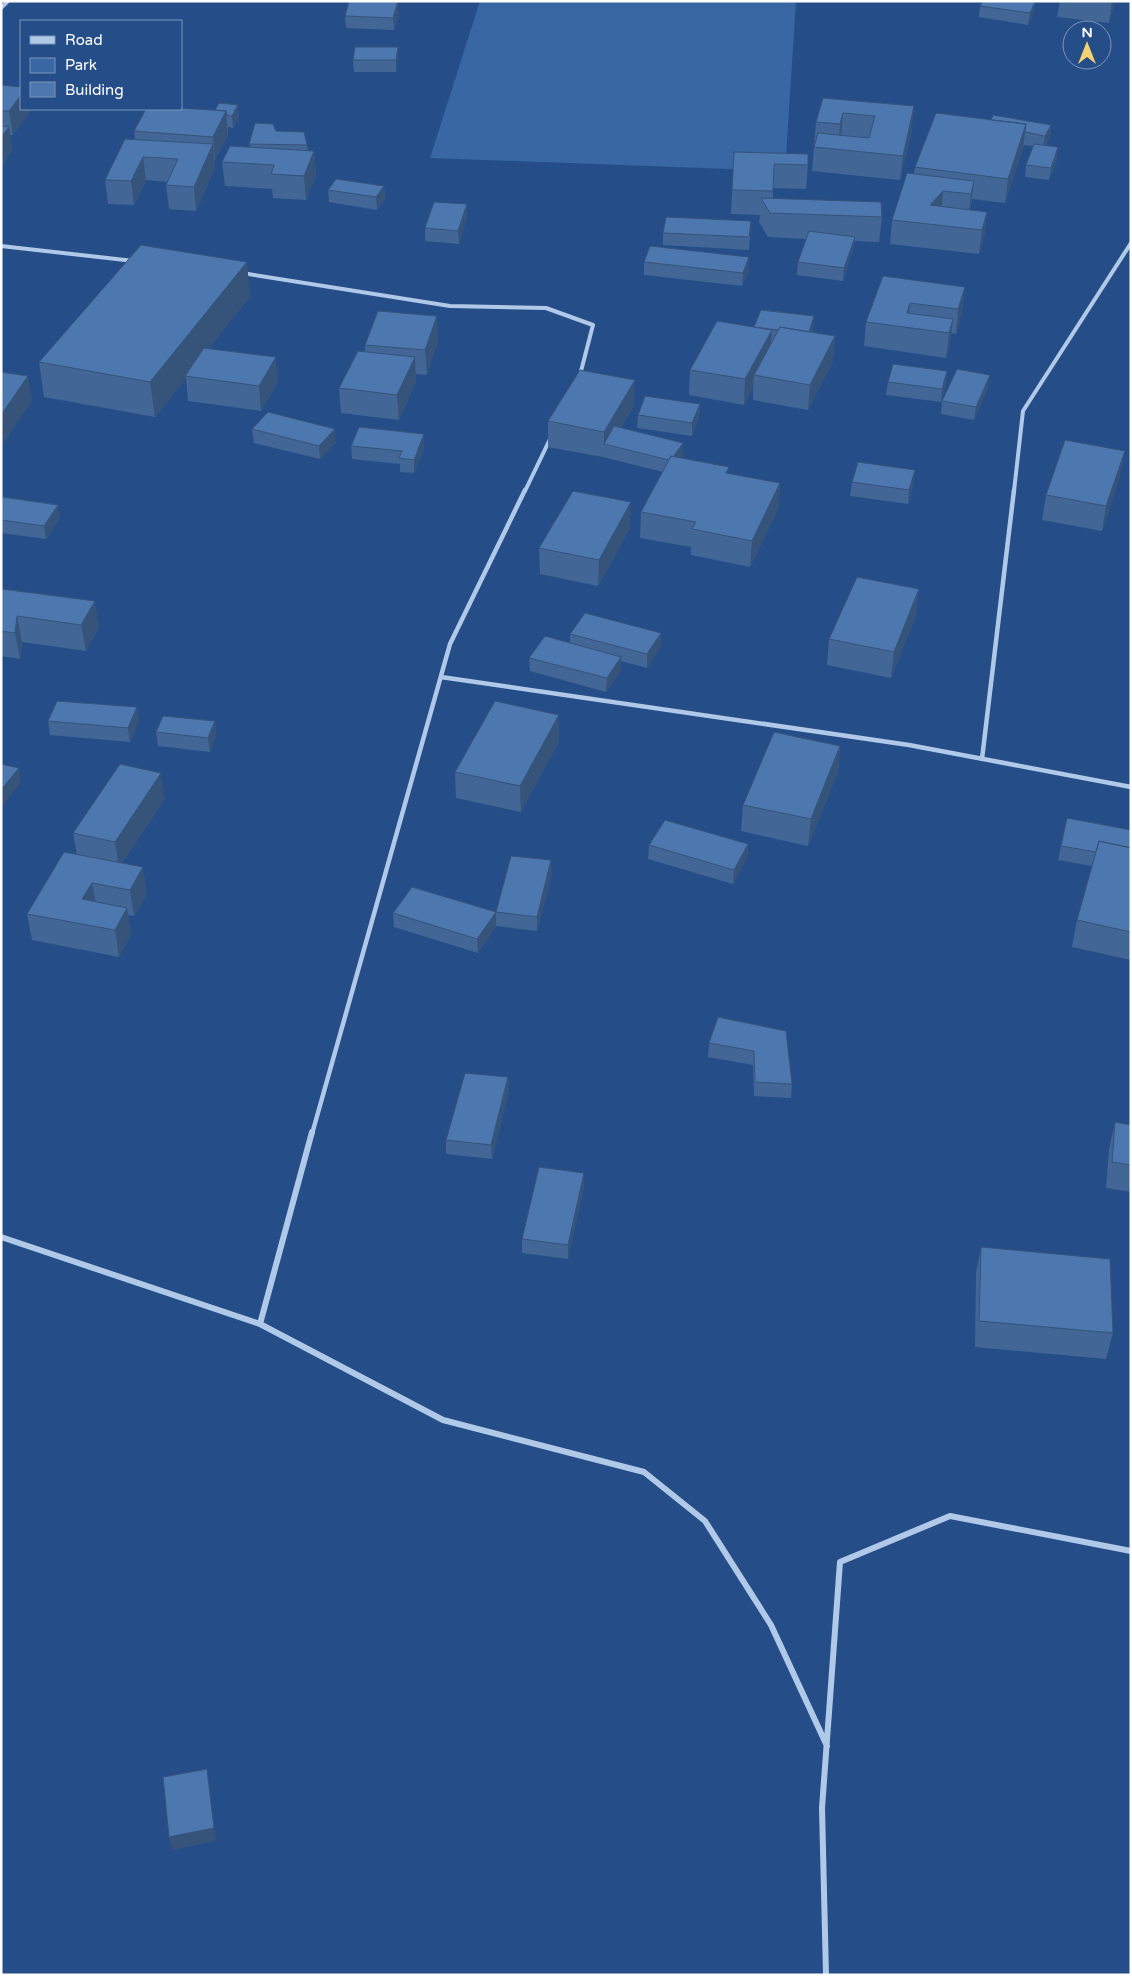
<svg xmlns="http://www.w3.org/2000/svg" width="1132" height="1976" viewBox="0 0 1132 1976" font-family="'Varela Round',sans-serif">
  <rect width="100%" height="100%" fill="#254e88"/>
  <path fill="#3967a4" d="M 480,1 L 796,1 L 785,171 L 430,158 Z"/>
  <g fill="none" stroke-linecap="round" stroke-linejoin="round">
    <path stroke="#b1c9e9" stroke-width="4" d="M 1,8 L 8,1
      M 1,246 L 134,261
      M 242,273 L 450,306 L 546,308 L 593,325 L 580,375
      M 525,491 L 551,437
      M 1014,491 L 1023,411 L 1131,243"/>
    <path stroke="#b1c9e9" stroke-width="4.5" d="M 441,677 L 909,745 L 1131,787
      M 982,759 L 1014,490
      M 312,1134 L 450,644 L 525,490"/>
    <path stroke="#b1c9e9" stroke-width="6" d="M 1,1237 L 260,1324 L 443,1420 L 644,1472 L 705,1521 L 771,1625 L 827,1746
      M 260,1324 L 312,1132
      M 826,1975 L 822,1808 L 840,1562 L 950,1516 L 1131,1551"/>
  </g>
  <path fill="#426696" d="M 1060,1 L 1115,1 L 1109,23 L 1057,17 Z
    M 1035,2 L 1033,14 L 1028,25 L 979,17 L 980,6 Z
    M 399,12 L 394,30 L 346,28 L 345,16 Z
    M 398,47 L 398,59 L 396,72 L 354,72 L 353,60 Z
    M 1,85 L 21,109 L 30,109 L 30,111 L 13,135 L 10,135 L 12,150 L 1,167 Z
    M 823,98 L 912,130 L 900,180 L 812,171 L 816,122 Z
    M 181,109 L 239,117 L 233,128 L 228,127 L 228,135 L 215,160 L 214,160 L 215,168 L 196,211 L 169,209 L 166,185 L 168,182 L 146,180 L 134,205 L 108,204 L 105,180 L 135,140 L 134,131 Z
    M 991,120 L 1051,125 L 1050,137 L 1045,146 L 1057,160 L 1049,180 L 1025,177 L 1026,165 L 1033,146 L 1024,145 L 1005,203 L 972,199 L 970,210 L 987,212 L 984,236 L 979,254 L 890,244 L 892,220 L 914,174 L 915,167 Z
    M 276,131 L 307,145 L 308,151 L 314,151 L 316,175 L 306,200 L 273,198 L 272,189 L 225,186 L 222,162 L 250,147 L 249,144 Z
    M 734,152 L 808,165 L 806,189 L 773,188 L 773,199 L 882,217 L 879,242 L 854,241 L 853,249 L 843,281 L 797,275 L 798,262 L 806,239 L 768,237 L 759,222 L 760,215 L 731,214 Z
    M 384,186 L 385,199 L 377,210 L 329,202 L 328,190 Z
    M 467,217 L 459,244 L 425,241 L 425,228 Z
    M 751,221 L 749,250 L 663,245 L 663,233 Z
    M 749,257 L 749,270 L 742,286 L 644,275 L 644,262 Z
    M 883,276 L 965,287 L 962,312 L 956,334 L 951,333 L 950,344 L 946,358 L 864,346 L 866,322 Z
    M 250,296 L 209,348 L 278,382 L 261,411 L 188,401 L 186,378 L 155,417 L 44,397 L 39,362 Z
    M 754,327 L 813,329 L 812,332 L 835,336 L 833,361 L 808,410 L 753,400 L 753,387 L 744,405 L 689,395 L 690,370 Z
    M 438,341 L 427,375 L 416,374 L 416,382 L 399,420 L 341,413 L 339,388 L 365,351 L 365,345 Z
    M 947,371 L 946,384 L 941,402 L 886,395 L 888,382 Z
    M 988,388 L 974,420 L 941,414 L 942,401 Z
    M 700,404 L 699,417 L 692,436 L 637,428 L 638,415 Z
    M 634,405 L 621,428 L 683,443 L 683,456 L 681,458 L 729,474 L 780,483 L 778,509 L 750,567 L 691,555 L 691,547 L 640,538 L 641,512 L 663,472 L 603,457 L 548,447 L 548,421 Z
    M 252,429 L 336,442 L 320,459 L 254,443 Z
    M 351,446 L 424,447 L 414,473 L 400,472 L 400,464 L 352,459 Z
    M 1120,476 L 1102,531 L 1042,520 L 1046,495 Z
    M 852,482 L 914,483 L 908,504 L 850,496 Z
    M 1,499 L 60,518 L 46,539 L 1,533 Z
    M 630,528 L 598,586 L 540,574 L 539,548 Z
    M 1,590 L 99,627 L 86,651 L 22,642 L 20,659 L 1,656 Z
    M 916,615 L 891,678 L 827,665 L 829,639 Z
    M 661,633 L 661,647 L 647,668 L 621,661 L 621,670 L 606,692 L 530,671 L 529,658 L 570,643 L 570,634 Z
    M 137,707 L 139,721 L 130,742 L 50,735 L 48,721 Z
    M 559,715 L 559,741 L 521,812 L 456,798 L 455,772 Z
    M 215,721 L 216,735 L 210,752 L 158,746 L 156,732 Z
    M 840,746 L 838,772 L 808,846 L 741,831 L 743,805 Z
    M 165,799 L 122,863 L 147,894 L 134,916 L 128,915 L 131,934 L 119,957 L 32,940 L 27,914 L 77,855 L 73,833 Z
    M 1067,818 L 1131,830 L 1131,960 L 1072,947 L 1077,920 L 1092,866 L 1058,860 Z
    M 748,844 L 747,858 L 733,884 L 648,859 L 649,845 Z
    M 552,874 L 537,931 L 496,926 L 478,953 L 394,927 L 393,913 L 496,912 Z
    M 718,1017 L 792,1084 L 791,1098 L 754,1096 L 753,1065 L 708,1057 L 709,1043 Z
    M 508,1077 L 509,1091 L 492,1159 L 446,1154 L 446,1140 Z
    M 1115,1122 L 1131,1125 L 1131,1192 L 1106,1188 L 1109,1149 Z
    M 584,1187 L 568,1259 L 522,1253 L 522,1239 Z
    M 981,1247 L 1113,1333 L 1106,1359 L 975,1347 L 976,1273 Z"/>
  <path fill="#36537a" d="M 398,1 L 399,12 L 394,30 L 393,18 Z
    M 1112,1 L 1115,1 L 1109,23 Z
    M 1035,2 L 1033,14 L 1028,25 L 1030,13 Z
    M 398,47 L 398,59 L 396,72 L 396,60 Z
    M 21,95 L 21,109 L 30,109 L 30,111 L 13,135 L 9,111 Z
    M 238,105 L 239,117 L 233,128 L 232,116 Z
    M 914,106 L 912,130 L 900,180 L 903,156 Z
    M 226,111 L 228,135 L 215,160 L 213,137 Z
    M 843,113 L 841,137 L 838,148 L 840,124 Z
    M 1026,124 L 1023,148 L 1005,203 L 1008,179 Z
    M 1051,125 L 1050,137 L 1043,148 L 1045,136 Z
    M 9,127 L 12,150 L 1,167 L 1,137 Z
    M 213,144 L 215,168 L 196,211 L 194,187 Z
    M 1058,147 L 1057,160 L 1049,180 L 1051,168 Z
    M 314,151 L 316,175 L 306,200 L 304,176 Z
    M 143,157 L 146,180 L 134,205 L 131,181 Z
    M 974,181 L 971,204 L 968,218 L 971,194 Z
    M 384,186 L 385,199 L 377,210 L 376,197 Z
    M 943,191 L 941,215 L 930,205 Z
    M 467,204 L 467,217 L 459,244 L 458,231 Z
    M 987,212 L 984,236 L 979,254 L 982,230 Z
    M 855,237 L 853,249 L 843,281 L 844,268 Z
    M 749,257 L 749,270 L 742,286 L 743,273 Z
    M 247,262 L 250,296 L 187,377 L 185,376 L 186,378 L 155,417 L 150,382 Z
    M 965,287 L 962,312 L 956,334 L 958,309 Z
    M 910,303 L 908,327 L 907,313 Z
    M 437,316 L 438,341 L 427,375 L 425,350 Z
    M 814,316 L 813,329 L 807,347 L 808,334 Z
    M 953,319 L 950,344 L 946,358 L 949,333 Z
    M 772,330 L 770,355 L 754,375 L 753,387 L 744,405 L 745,379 Z
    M 835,336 L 833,361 L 808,410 L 810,385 Z
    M 276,357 L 278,382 L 261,411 L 259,386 Z
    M 415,357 L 416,382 L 399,420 L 397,395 Z
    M 947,371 L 946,384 L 941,402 L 942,389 Z
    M 990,375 L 988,388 L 974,420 L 976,407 Z
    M 28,376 L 32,401 L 1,447 L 1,415 Z
    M 635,380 L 634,405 L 610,446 L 604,444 L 604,432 Z
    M 700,404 L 699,417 L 692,436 L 692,423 Z
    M 335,429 L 336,442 L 320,459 L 319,446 Z
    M 424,434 L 424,447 L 414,473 L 414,460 Z
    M 683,443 L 683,456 L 670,474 L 671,460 Z
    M 1125,451 L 1120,476 L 1102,531 L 1106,506 Z
    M 915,470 L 914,483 L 908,504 L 909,490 Z
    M 780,483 L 778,509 L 750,567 L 752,541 Z
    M 631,502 L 630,528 L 598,586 L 599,560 Z
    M 58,505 L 60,518 L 46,539 L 44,526 Z
    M 919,589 L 916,615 L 891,678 L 894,652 Z
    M 95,601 L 99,627 L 86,651 L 81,625 Z
    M 17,616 L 22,642 L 20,659 L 15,633 Z
    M 661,633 L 661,647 L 647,668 L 647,654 Z
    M 621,657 L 621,670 L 606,692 L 607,678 Z
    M 137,707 L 139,721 L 130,742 L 128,728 Z
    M 559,715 L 559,741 L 521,812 L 520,786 Z
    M 215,721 L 216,735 L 210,752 L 208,738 Z
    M 840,746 L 838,772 L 808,846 L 811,819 Z
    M 19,768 L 21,782 L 1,808 L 1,790 Z
    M 161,773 L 165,799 L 119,868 L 115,842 Z
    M 748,844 L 747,858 L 733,884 L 734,870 Z
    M 551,860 L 552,874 L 537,931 L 537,917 Z
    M 143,867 L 147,894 L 134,916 L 130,890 Z
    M 92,883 L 97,909 L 87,926 L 82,899 Z
    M 127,908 L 131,934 L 119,957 L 115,930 Z
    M 496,912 L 496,926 L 478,953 L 477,939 Z
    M 508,1077 L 509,1091 L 492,1159 L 491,1145 Z
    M 584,1173 L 584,1187 L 568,1259 L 568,1245 Z
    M 207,1769 L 209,1782 L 216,1841 L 172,1850 L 169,1837 Z"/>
  <path fill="#4d77af" stroke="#36537a" d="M 349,1 L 398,1 L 393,18 L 345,16 Z
    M 983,1 L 1027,1 L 1035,2 L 1030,13 L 980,6 Z
    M 355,47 L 398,47 L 396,60 L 353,60 Z
    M 1,85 L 21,87 L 21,95 L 9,111 L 1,111 Z
    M 823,98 L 914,106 L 903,156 L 814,147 L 818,133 L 869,138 L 875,116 L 843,113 L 840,124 L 816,122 Z
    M 219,103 L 238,105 L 232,116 L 227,115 L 226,111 L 215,110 Z
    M 181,108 L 226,111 L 213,137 L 134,131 L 146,109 L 181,109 Z
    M 936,113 L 1026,124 L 1008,179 L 915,167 Z
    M 993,115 L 1051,125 L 1045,136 L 1025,132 L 1026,124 L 991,120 Z
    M 255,123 L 273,124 L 276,131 L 304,132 L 307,145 L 249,144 Z
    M 1,126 L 9,127 L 1,137 Z
    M 125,139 L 213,144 L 194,187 L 166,185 L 178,159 L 143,157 L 131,181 L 105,180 Z
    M 1034,144 L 1058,147 L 1051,168 L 1026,165 Z
    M 230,146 L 314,151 L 304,176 L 271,174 L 274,165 L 222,162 Z
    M 734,152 L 808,154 L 808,165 L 774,164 L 773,191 L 732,190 Z
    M 907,173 L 974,181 L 971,194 L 943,191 L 930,205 L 987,212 L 982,230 L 892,220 Z
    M 336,179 L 384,186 L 376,197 L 328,190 Z
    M 761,198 L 881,202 L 882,217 L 770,213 Z
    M 434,202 L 467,204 L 458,231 L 425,228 Z
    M 666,217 L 751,221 L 749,237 L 663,233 Z
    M 809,231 L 855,237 L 844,268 L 798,262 Z
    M 141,245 L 247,262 L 150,382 L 39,362 Z
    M 650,246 L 749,257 L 743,273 L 644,262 Z
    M 883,276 L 965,287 L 958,309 L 910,303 L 907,313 L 953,319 L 949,333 L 866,322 Z
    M 761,310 L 814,316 L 809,332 L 780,327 L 778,330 L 754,327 Z
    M 378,311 L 437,316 L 425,350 L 365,345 Z
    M 717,321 L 772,330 L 745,379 L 690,370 Z
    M 780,327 L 835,336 L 810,385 L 754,375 Z
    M 204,348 L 276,357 L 259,386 L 185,376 Z
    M 358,351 L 415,357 L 397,395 L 339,388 Z
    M 893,364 L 947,371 L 942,389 L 888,382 Z
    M 957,369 L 990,375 L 976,407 L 942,401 Z
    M 580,370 L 635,380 L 604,432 L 548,421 Z
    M 1,372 L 28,376 L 1,415 Z
    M 645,396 L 700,404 L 692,423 L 638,415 Z
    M 268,412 L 335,429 L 319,446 L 252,429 Z
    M 614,426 L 683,443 L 673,457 L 671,456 L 669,460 L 604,444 Z
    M 359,427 L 424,434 L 414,460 L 399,458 L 402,451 L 351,446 Z
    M 1065,440 L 1125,451 L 1106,506 L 1046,495 Z
    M 671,456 L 729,467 L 726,473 L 780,483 L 752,541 L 692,529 L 696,522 L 641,512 Z
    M 858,462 L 915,470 L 909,490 L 852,482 Z
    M 573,491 L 631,502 L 599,560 L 539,548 Z
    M 3,497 L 58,505 L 44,526 L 1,520 L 1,499 Z
    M 857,577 L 919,589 L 894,652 L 829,639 Z
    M 2,589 L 95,601 L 81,625 L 17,616 L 15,633 L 1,631 L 1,590 Z
    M 585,613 L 661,633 L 647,654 L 570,634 Z
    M 545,636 L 621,657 L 607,678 L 529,658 Z
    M 57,701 L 137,707 L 128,728 L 48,721 Z
    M 495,701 L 559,715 L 520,786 L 455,772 Z
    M 163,716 L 215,721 L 208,738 L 156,732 Z
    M 774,732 L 840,746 L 811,819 L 743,805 Z
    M 1,764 L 19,768 L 1,790 Z
    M 120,764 L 161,773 L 115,842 L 73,833 Z
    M 1067,818 L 1131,830 L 1131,848 L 1099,841 L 1096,852 L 1061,846 Z
    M 665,820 L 748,844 L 734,870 L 649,845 Z
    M 1099,841 L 1131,848 L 1131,932 L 1077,920 Z
    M 64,852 L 143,867 L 130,890 L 92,883 L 82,899 L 127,908 L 115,930 L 27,914 Z
    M 511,856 L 551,860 L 537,917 L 496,912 L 477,939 L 393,913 L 412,887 L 496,912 Z
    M 718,1017 L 786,1031 L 792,1084 L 755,1082 L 754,1051 L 709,1043 Z
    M 465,1073 L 508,1077 L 491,1145 L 446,1140 Z
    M 1115,1122 L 1131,1125 L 1131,1165 L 1112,1162 Z
    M 539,1167 L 584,1173 L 568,1245 L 522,1239 Z
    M 981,1247 L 1110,1259 L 1113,1333 L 979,1321 Z
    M 207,1769 L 214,1828 L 169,1837 L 163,1777 Z"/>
  <rect width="1132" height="1976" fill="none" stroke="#ffffff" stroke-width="5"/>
  <rect x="20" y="20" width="162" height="90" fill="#254e88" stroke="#7c95b8"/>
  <rect x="30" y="36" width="25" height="8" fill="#b1c9e9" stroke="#7c95b8"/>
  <text x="65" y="45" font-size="15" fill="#ffffff">Road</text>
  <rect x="30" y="58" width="25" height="15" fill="#3967a4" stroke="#7c95b8"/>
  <text x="65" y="70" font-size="15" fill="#ffffff">Park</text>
  <rect x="30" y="82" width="25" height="15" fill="#4d77af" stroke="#7c95b8"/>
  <text x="65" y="95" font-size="15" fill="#ffffff">Building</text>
  <g transform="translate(1087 45)"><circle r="24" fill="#254e88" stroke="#7c95b8"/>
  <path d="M0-4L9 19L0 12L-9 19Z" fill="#f3d175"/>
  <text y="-8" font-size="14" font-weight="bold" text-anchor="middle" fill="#ffffff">N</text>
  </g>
</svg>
